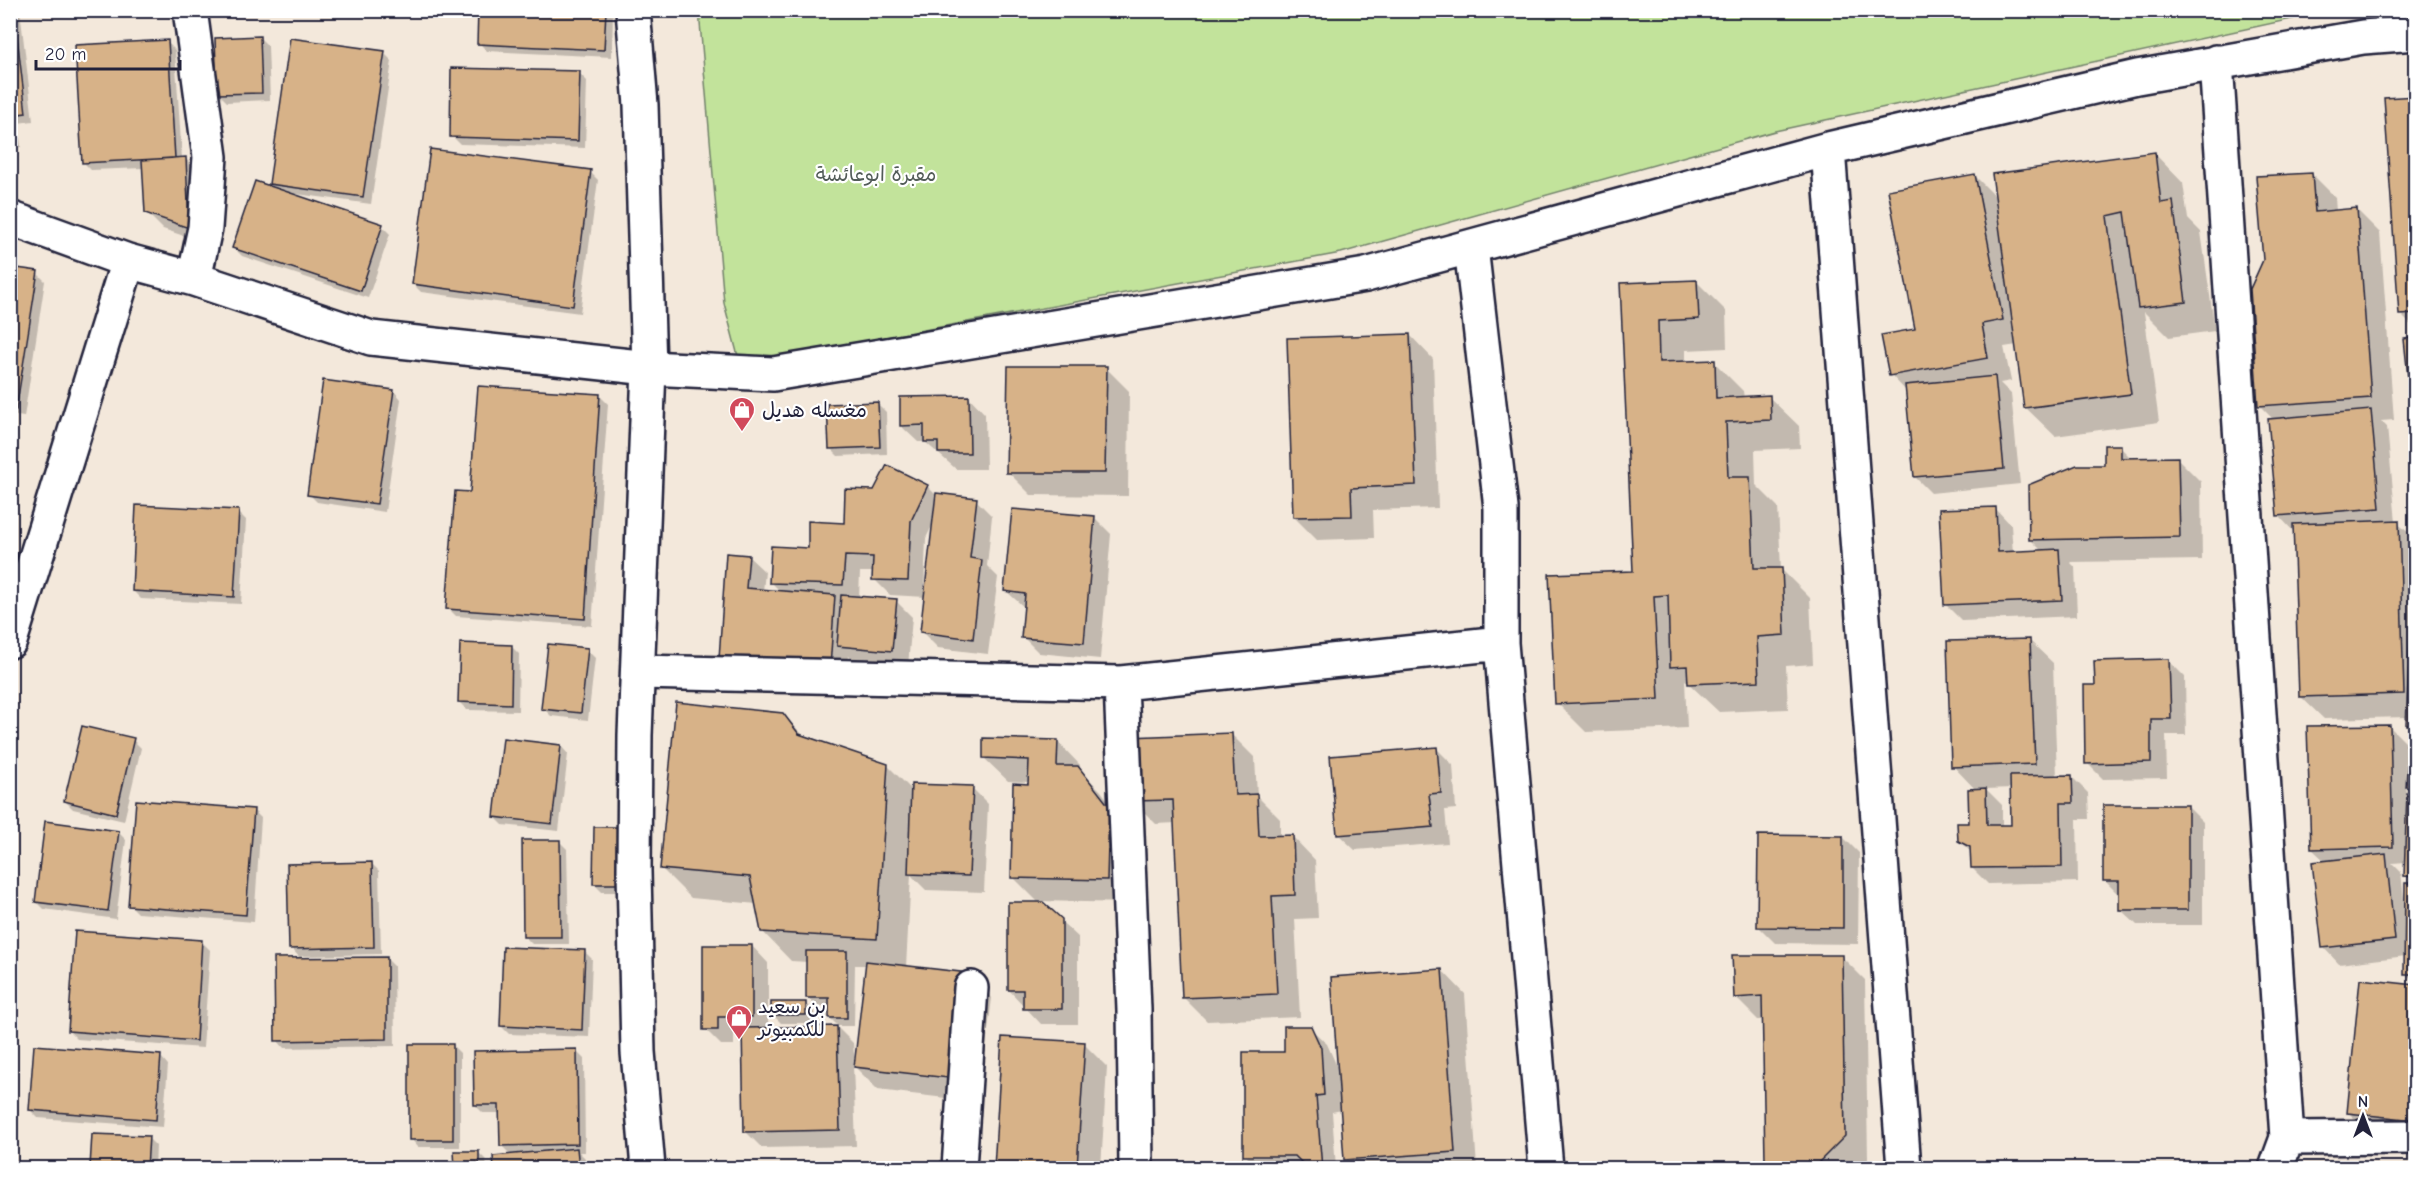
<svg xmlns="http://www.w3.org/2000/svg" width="2426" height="1179" viewBox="0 0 2426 1179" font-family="'Comic Neue','Playpen Sans Arabic',sans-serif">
  <rect width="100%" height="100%" fill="#f3e8db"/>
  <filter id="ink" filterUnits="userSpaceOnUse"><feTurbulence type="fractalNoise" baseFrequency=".0167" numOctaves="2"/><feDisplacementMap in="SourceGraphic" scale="12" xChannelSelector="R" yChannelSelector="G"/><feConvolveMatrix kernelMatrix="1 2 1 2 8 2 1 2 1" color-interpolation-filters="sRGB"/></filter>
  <g filter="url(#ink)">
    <path fill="#c2e39b" stroke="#72826b" stroke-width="1.5" d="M 699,11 L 2328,11 L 1775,131 L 1341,253 L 740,364 L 724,303 Z"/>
    <path fill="#0003" fill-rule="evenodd" d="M 10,10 L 20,10 L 33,121 L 18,123 L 21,147 L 10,148 Z
      M 60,10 L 81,10 L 63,14 Z
      M 480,10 L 613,10 L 612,57 L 487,51 L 479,43 Z
      M 260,38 L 268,46 L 270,100 L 227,102 L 219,94 Z
      M 167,42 L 175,50 L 182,159 L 186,159 L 202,175 L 205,243 L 163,229 L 147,213 L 144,168 L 91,170 L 83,162 Z
      M 384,53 L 392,61 L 371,204 L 289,193 L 382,226 L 390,234 L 368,298 L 242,256 L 234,248 L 278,191 L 271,183 Z
      M 579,73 L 587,81 L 585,148 L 460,144 L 452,136 Z
      M 2416,97 L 2416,330 L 2401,315 Z
      M 2154,153 L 2183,183 L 2188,219 L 2201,232 L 2215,331 L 2169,337 L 2144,312 L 2159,422 L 2055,436 L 2025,407 L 2017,345 L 2004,347 L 2011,381 L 2000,383 L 2011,394 L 2020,484 L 1931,493 L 1915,477 L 1907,392 L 1891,375 L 1917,330 L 1975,176 L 1997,198 Z
      M 590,172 L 598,180 L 580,313 L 421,292 L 413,284 Z
      M 2312,174 L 2335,197 L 2336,212 L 2357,210 L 2380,233 L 2394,420 L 2381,421 L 2387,427 L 2396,522 L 2416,539 L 2416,732 L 2407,724 L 2408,717 L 2324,719 L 2300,696 L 2294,532 L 2279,516 L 2274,420 L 2260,406 L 2265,260 Z
      M 10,269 L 37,273 L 45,281 L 24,417 L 10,415 Z
      M 1697,282 L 1726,311 L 1727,348 L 1686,350 L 1686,363 L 1714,362 L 1743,391 L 1744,398 L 1769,397 L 1799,426 L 1800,448 L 1755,450 L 1756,485 L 1778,507 L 1781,569 L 1810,598 L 1813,664 L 1786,666 L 1788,709 L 1719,712 L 1685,680 L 1687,728 L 1586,732 L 1557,703 L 1634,572 L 1621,285 Z
      M 1410,335 L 1433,359 L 1438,508 L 1373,510 L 1374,538 L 1317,540 L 1294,517 Z
      M 1106,368 L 1129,391 L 1128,496 L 1031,495 L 1008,472 Z
      M 394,391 L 401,399 L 385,512 L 317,502 L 309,494 Z
      M 600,396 L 608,404 L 592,626 L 456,616 L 448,608 L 472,493 Z
      M 969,397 L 985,414 L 986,469 L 956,469 L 925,442 L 918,442 L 901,426 Z
      M 878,404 L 886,412 L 887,454 L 838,456 L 830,448 Z
      M 2120,447 L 2133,460 L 2178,459 L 2201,482 L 2202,560 L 2070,562 L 2075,567 L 2077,616 L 1962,621 L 1945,604 L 1995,508 L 2011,525 L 2013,553 L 2043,552 L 2030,539 L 2106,466 Z
      M 927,486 L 936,495 L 976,500 L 992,516 L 987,566 L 998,577 L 988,654 L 938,648 L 922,632 L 926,597 L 890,595 L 874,579 L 874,572 L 860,572 L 859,598 L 896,601 L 912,617 L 908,667 L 854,661 L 848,655 L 846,683 L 737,675 L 748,556 L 765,572 L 763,591 L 781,592 L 771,582 L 809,549 L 846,524 L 875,492 ZM 934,522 L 926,592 L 924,592 L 926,538 Z
      M 238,512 L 246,520 L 241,604 L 141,599 L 133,591 Z
      M 1095,518 L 1111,534 L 1100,659 L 1039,653 L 1023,637 L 1025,608 L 1006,591 Z
      M 2029,640 L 2053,663 L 2057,777 L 2072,777 L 2088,793 L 2089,819 L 2077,819 L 2078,882 L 1988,884 L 1972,868 L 1972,853 L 1959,841 L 1970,824 L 1976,790 L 1953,766 ZM 2012,788 L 2012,827 L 2002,827 L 2002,805 L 1986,789 Z
      M 511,646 L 519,654 L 518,711 L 467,710 L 459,702 Z
      M 587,650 L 595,658 L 588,720 L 551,716 L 543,708 Z
      M 2169,661 L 2185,677 L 2186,735 L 2166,735 L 2167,778 L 2103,779 L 2087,763 L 2096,686 Z
      M 782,714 L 806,738 L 887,765 L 913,791 L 972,788 L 988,804 L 984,892 L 926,890 L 911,875 L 906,967 L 969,974 L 992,998 L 979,1102 L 878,1090 L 853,1065 L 856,1146 L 762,1148 L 746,1132 L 743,1032 L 734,1032 L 734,1045 L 721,1045 L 705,1029 L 752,946 L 768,963 L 768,1029 L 837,1027 L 853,1043 L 855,1064 L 867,965 L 855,965 L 854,1026 L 838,1026 L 830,1018 L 830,1006 L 816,1006 L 808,998 L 808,962 L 791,961 L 762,931 L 757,904 L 691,898 L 662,869 Z
      M 2389,726 L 2405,742 L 2406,776 L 2409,776 L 2416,737 L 2416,794 L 2406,785 L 2407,795 L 2416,795 L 2416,983 L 2405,973 L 2406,956 L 2339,964 L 2323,947 L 2326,862 L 2312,849 ZM 2406,862 L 2406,876 L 2415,884 L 2404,900 L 2401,872 L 2392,863 Z
      M 1231,734 L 1255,758 L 1257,796 L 1280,819 L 1280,837 L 1292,836 L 1315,860 L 1318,918 L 1295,919 L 1300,1017 L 1207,1021 L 1184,998 L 1176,823 L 1156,824 L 1133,801 Z
      M 133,740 L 141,748 L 124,821 L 73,809 L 65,801 Z
      M 1057,741 L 1080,765 L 1080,770 L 1101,791 L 1131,831 L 1129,903 L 1039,901 L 1078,937 L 1078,1024 L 1041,1024 L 1009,990 L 1039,903 L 1013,877 L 1029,782 L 1008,781 L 984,758 Z
      M 561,746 L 568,754 L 559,831 L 503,825 L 495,817 Z
      M 1437,749 L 1453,765 L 1456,809 L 1445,810 L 1448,843 L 1355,850 L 1338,834 Z
      M 2187,806 L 2203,822 L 2203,925 L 2137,925 L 2120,909 L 2120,896 L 2105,881 Z
      M 253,810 L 261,818 L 254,922 L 138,913 L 130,905 Z
      M 595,828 L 625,892 L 602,892 L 594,884 Z
      M 118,832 L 126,840 L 116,919 L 44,909 L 36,901 Z
      M 1843,837 L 1859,853 L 1858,944 L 1775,943 L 1759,927 Z
      M 559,841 L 567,849 L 569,944 L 532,944 L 524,936 Z
      M 371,863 L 379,871 L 381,954 L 302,956 L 302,959 L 386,958 L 394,966 L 395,1046 L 284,1048 L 277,1040 L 301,959 L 291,948 Z
      M 202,942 L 210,950 L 203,1048 L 77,1039 L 69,1031 Z
      M 584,951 L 592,959 L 589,1037 L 509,1034 L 501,1026 Z
      M 1842,957 L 1865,980 L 1868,1159 L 1859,1168 L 1776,1168 L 1767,1159 L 1764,1020 L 1758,1020 L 1735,997 Z
      M 1442,970 L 1465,994 L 1477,1168 L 1355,1168 L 1346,1160 L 1342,1110 L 1332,1112 L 1336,1168 L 1258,1168 L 1245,1155 L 1285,1053 L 1310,1028 L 1327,1044 L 1339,1071 Z
      M 2416,986 L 2416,1140 L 2372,1136 L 2349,1113 Z
      M 806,1003 L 814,1011 L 814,1023 L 781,1023 L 773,1015 Z
      M 1084,1044 L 1107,1067 L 1101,1168 L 996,1168 Z
      M 452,1045 L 460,1053 L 460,1147 L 418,1147 L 411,1139 Z
      M 576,1051 L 584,1059 L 585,1152 L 579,1152 L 585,1158 L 586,1168 L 496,1168 L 495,1157 L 512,1156 L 501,1145 L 501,1113 L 483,1113 L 475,1105 Z
      M 161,1057 L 168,1065 L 163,1127 L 38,1118 L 30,1110 Z
      M 148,1138 L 156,1146 L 155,1168 L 94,1168 L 92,1166 Z
      M 456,1152 L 478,1152 L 486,1160 L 487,1168 L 456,1168 Z"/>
    <path fill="#d7b288" stroke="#22223b" stroke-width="1.5" d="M 10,10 L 14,10 L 26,113 L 11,115 L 14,139 L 10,139 Z
      M 478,10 L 606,10 L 604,50 L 477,44 Z
      M 260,36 L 262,93 L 217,94 L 215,38 Z
      M 290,38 L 385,51 L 363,197 L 269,184 Z
      M 168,40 L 175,158 L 82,163 L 75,45 Z
      M 451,68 L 580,71 L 578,141 L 450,137 Z
      M 2416,96 L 2416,314 L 2399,315 L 2384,98 Z
      M 430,149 L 591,170 L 573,306 L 412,284 Z
      M 2155,152 L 2161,203 L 2173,201 L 2186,302 L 2138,308 L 2125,212 L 2107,216 L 2131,394 L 2024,408 L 1992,174 Z
      M 186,157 L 189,228 L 145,213 L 142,160 Z
      M 2312,173 L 2315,212 L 2357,208 L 2371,398 L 2258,406 L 2250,289 L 2263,260 L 2256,176 Z
      M 1975,174 L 2003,320 L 1982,324 L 1988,358 L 1889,376 L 1881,335 L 1915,329 L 1888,190 Z
      M 255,181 L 383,224 L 361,291 L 232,248 Z
      M 10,267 L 38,271 L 16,410 L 10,409 Z
      M 1697,280 L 1699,319 L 1658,321 L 1659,362 L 1715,360 L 1716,398 L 1770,395 L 1771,420 L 1726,422 L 1728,477 L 1750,477 L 1754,568 L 1782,568 L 1785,635 L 1757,637 L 1759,681 L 1688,684 L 1687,666 L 1670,667 L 1668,595 L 1654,596 L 1659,699 L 1555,704 L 1549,574 L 1633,571 L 1620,283 Z
      M 1410,334 L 1416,485 L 1351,488 L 1352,516 L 1293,517 L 1287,338 Z
      M 2416,337 L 2416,454 L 2404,339 Z
      M 1008,366 L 1107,366 L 1105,473 L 1006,473 Z
      M 1995,376 L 2004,469 L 1914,477 L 1905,385 Z
      M 323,380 L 394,390 L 377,504 L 307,495 Z
      M 478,386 L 600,394 L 585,619 L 446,609 L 455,491 L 470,492 Z
      M 969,396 L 970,453 L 938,453 L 938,442 L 924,442 L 924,425 L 900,426 L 900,397 Z
      M 878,402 L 880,447 L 829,449 L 827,404 Z
      M 2371,410 L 2380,508 L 2277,516 L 2268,419 Z
      M 2104,445 L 2121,445 L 2121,458 L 2178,457 L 2180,537 L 2029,540 L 2028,485 L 2077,465 L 2104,465 Z
      M 887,465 L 928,485 L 911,521 L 908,581 L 872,580 L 873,557 L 845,556 L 843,585 L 769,583 L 771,546 L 808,548 L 808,521 L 844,523 L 845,489 L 874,490 Z
      M 936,493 L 977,498 L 970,558 L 982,560 L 973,639 L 920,632 Z
      M 136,505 L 239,510 L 234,597 L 132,591 Z
      M 1996,507 L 1998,552 L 2059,549 L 2062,600 L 1944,605 L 1939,509 Z
      M 1012,509 L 1095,516 L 1084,643 L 1021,638 L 1025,594 L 1004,591 Z
      M 2399,520 L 2404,694 L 2299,697 L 2293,524 Z
      M 726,553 L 749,555 L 746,588 L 835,595 L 830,667 L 719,659 Z
      M 841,595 L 897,599 L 892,651 L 837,646 Z
      M 2030,639 L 2035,764 L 1951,767 L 1947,641 Z
      M 2410,641 L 2416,641 L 2416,725 L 2406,725 Z
      M 460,643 L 512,645 L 511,704 L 458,702 Z
      M 548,644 L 588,648 L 581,713 L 541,709 Z
      M 2169,659 L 2171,719 L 2151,719 L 2151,762 L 2085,764 L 2084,685 L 2095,685 L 2094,661 Z
      M 676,702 L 783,713 L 799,734 L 888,764 L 877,939 L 761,932 L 750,877 L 660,869 Z
      M 2390,725 L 2393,847 L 2311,849 L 2307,726 Z
      M 82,726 L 134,738 L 116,814 L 64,801 Z
      M 1232,733 L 1235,795 L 1257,794 L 1259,836 L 1293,835 L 1295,895 L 1272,896 L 1277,994 L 1182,998 L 1173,800 L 1132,801 L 1129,737 Z
      M 2409,735 L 2416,735 L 2416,787 L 2406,787 Z
      M 503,738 L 561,745 L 552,824 L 494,817 Z
      M 983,738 L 1058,740 L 1057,766 L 1078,766 L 1109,806 L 1107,880 L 1011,878 L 1013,783 L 1028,784 L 1029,760 L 983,758 Z
      M 1437,747 L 1441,793 L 1429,794 L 1433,827 L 1337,835 L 1330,756 Z
      M 2072,775 L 2073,803 L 2061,803 L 2062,867 L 1971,868 L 1970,847 L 1958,841 L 1957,823 L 1969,823 L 1968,789 L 1986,788 L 1987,825 L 2011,825 L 2010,776 Z
      M 911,784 L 973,786 L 969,876 L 908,874 Z
      M 2407,793 L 2416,794 L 2416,877 L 2404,876 Z
      M 136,800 L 254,809 L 246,915 L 128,906 Z
      M 2103,805 L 2188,805 L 2188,910 L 2119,910 L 2119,881 L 2103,881 Z
      M 45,821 L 119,831 L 108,911 L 35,902 Z
      M 594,827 L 618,827 L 618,884 L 593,884 Z
      M 1758,835 L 1843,836 L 1843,928 L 1757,927 Z
      M 522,840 L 560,840 L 561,937 L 523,937 Z
      M 2386,854 L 2395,940 L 2322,948 L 2312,862 Z
      M 372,862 L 374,947 L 289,949 L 287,864 Z
      M 2405,883 L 2416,883 L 2416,974 L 2404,974 Z
      M 1008,902 L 1043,902 L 1062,919 L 1062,1009 L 1023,1009 L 1023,990 L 1008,990 Z
      M 75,931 L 202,940 L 196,1041 L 68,1031 Z
      M 703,945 L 752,945 L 752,1017 L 718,1017 L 718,1030 L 703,1030 Z
      M 503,947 L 585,950 L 582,1030 L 500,1026 Z
      M 806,951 L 847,951 L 847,1018 L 829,1018 L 829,998 L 806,998 Z
      M 1732,955 L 1842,955 L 1845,1136 L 1817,1164 L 1765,1160 L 1762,996 L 1734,998 Z
      M 387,957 L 387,1039 L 275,1041 L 274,958 Z
      M 866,961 L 969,973 L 957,1079 L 854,1067 Z
      M 1442,969 L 1455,1152 L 1344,1160 L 1331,977 Z
      M 2360,979 L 2416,985 L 2416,1120 L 2347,1113 Z
      M 771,1002 L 806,1002 L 806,1015 L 771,1015 Z
      M 837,1026 L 840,1130 L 744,1132 L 742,1028 Z
      M 1284,1026 L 1311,1026 L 1321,1048 L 1324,1095 L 1316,1096 L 1322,1168 L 1307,1168 L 1295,1156 L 1243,1156 L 1243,1052 L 1284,1052 Z
      M 1002,1037 L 1085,1042 L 1077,1168 L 994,1168 Z
      M 409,1044 L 453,1044 L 453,1140 L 409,1140 Z
      M 34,1045 L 161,1055 L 156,1120 L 29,1110 Z
      M 577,1049 L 578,1144 L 500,1146 L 499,1105 L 474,1105 L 473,1051 Z
      M 92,1134 L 149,1136 L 147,1168 L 90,1167 Z
      M 577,1148 L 579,1168 L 494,1168 L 493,1156 Z
      M 454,1151 L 479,1151 L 479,1168 L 455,1168 Z"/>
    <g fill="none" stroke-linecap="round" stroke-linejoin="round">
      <defs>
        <path id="minor" d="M 190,10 L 210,157 L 205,228 L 194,279
          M 2216,62 L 2287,1138 L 2276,1168
          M 1828,149 L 1904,1168
          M 10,218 L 128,261 L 194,279 L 371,338 L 649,368 L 773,374 L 1366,275 L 1828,149 L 2137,77 L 2363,37 L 2416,33
          M 1471,247 L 1501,508 L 1501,643 L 1546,1168
          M 10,641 L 128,261
          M 639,672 L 1121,683 L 1501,643
          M 1121,683 L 1134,1010 L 1136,1168
          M 2287,1138 L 2416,1137
          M 959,1168 L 971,988"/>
        <path id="secondary" d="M 633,10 L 641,105 L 649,368 L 635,735 L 634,871 L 638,1052 L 648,1168"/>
      </defs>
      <use href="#minor" stroke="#22223b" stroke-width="38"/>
      <use href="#secondary" stroke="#22223b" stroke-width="38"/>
      <use href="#minor" stroke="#fff" stroke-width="33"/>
      <use href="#secondary" stroke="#fff" stroke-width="33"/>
    </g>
  </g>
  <defs>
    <symbol id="shop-pin" viewBox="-11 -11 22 30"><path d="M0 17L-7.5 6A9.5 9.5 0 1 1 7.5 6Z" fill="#d1495b" stroke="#fff"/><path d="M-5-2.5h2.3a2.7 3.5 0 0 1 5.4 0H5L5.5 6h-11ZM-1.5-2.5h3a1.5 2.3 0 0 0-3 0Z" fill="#fff"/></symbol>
  </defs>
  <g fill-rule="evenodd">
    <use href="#shop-pin" x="727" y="395" width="30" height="40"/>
    <use href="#shop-pin" x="724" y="1003" width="30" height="40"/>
  </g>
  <g text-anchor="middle" stroke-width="4.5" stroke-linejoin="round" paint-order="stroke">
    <g font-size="20" fill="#525c58" stroke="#fff">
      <text x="876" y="181">مقبرة ابوعائشة</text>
    </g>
    <g font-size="20" fill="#22223b" stroke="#fff" text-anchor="start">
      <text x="762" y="417">مغسله هديل</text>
      <text x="758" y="1013">بن سعيد<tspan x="758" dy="23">للكمبيوتر</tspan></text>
    </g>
  </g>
  <rect width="2426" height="1179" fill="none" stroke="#fff" stroke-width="36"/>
  <rect x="18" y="18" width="2390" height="1143" fill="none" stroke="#22223b" stroke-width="2" filter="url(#ink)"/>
  <g transform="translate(2363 1116)" stroke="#ffffff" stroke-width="4.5" paint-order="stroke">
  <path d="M0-4.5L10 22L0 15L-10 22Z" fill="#22223b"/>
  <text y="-9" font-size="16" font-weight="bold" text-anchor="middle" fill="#22223b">N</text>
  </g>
  <path d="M36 60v9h144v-9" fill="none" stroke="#22223b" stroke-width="3"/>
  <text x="45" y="60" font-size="18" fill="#22223b" stroke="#ffffff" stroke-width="4.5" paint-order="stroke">20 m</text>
</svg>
